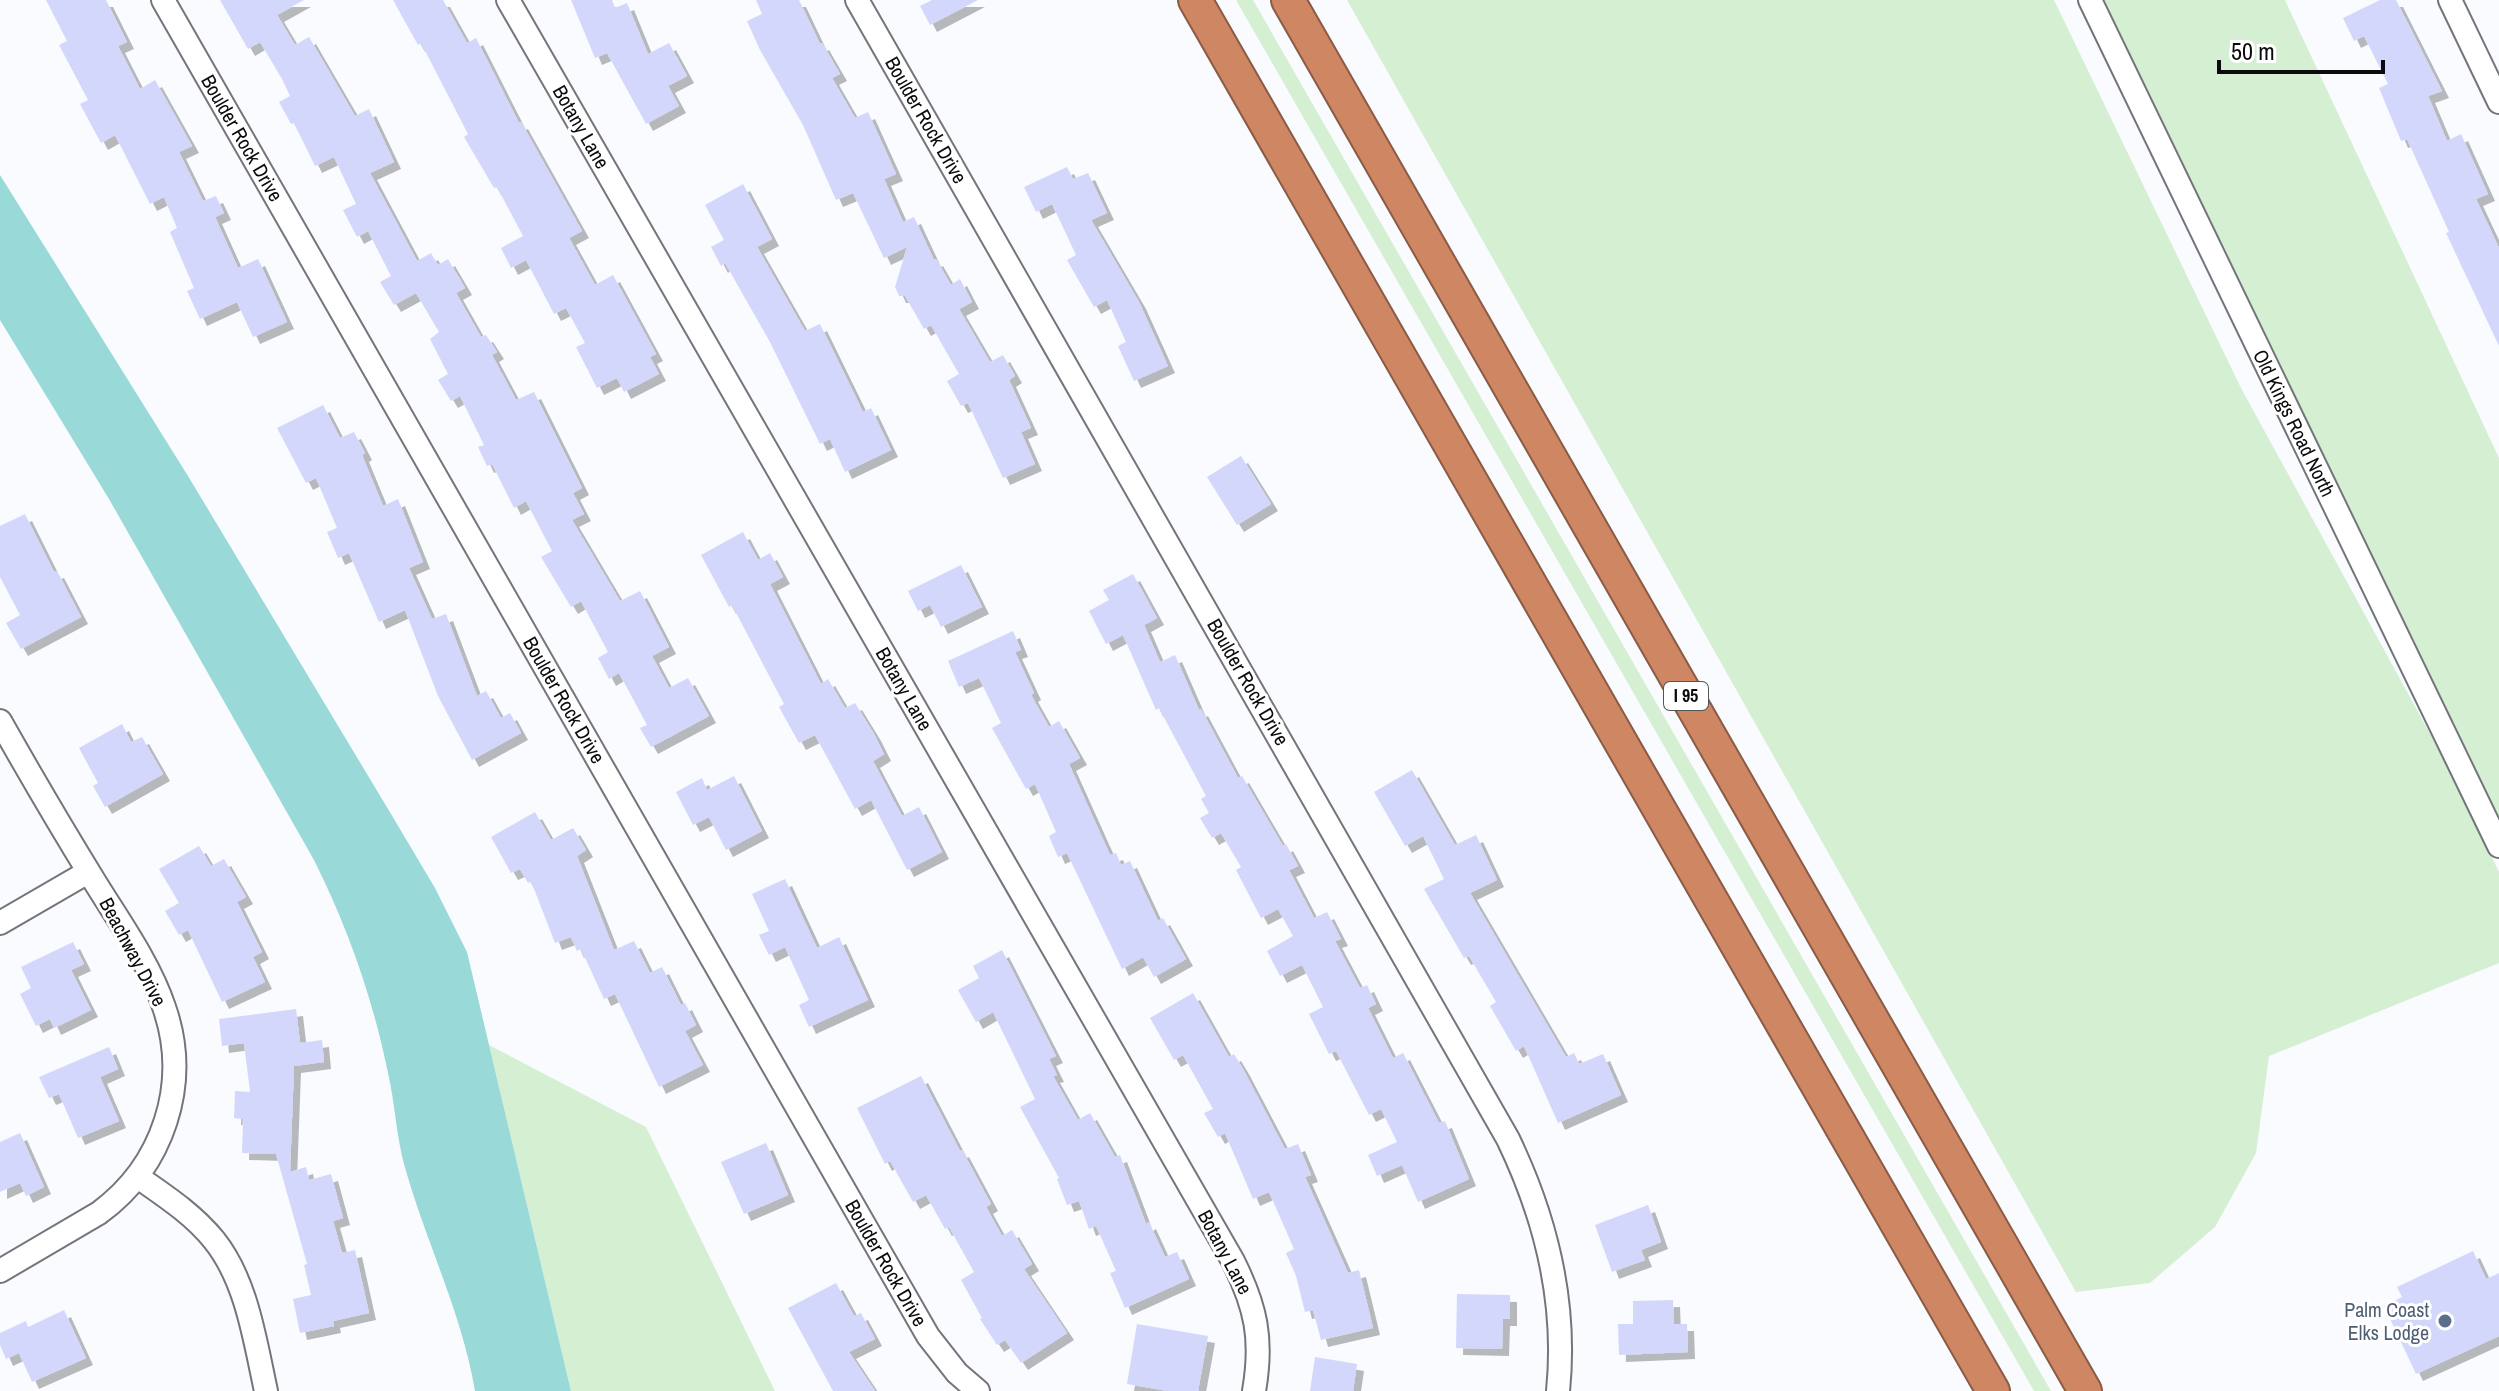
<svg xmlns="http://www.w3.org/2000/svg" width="2499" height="1391" viewBox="0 0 2499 1391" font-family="'Archivo Narrow',sans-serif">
  <defs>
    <filter id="shadow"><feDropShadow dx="7" dy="7" stdDeviation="0" flood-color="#0004"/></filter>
  </defs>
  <rect width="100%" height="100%" fill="#f9fbff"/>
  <path fill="#d5efd2" d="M 1236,0 L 1253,0 L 2051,1391 L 2034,1391 Z
    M 1347,0 L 2054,0 L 2241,388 L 2446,763 L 2499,872 L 2499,963 L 2269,1056 L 2256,1153 L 2215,1227 L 2150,1283 L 2076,1292 Z
    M 2103,0 L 2285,0 L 2499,458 L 2499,821 Z
    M 489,1045 L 646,1127 L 775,1391 L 571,1391 Z"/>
  <path fill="#99d9d8" d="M 0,175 L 188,476 L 388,809 L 435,888 L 467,952 L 571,1391 L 475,1391 C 462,1313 425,1240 404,1164 C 396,1134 395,1103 388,1073 C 373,999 348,928 314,860 L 109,499 L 0,320 Z"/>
  <path fill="#d3d7fc" filter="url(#shadow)" d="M 46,0 L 106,0 L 127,42 L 118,46 L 140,89 L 155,80 L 192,146 L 179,152 L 203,201 L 216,196 L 224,213 L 215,217 L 238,268 L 258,259 L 287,322 L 253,337 L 237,302 L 200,319 L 187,291 L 194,288 L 170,232 L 177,228 L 164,197 L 150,204 L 115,135 L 101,143 L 80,104 L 88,100 L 59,45 L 67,41 Z
    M 220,0 L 304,0 L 277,15 L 295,45 L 309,37 L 355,116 L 369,109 L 394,162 L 370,173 L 417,261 L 431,253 L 438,265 L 448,259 L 465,288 L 456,293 L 481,337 L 486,335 L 497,352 L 492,355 L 516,400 L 534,392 L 582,488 L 573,493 L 584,514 L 572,520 L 620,601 L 640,591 L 669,647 L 652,656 L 669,688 L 688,678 L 709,716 L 651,747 L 640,728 L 647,725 L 619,673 L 609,679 L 598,658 L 608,652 L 581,601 L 571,607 L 541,557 L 552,551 L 526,501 L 514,508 L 492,464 L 487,466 L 478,447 L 484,445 L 460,396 L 451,401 L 438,380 L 448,374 L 430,339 L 439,332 L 416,293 L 394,305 L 380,282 L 391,276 L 368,231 L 357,237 L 343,210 L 356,204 L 334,157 L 315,166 L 294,123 L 291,124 L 279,102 L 290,96 L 282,79 L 260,42 L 248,49 Z
    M 393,0 L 443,0 L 467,43 L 476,38 L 519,123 L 521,122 L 582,231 L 569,238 L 595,285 L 613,275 L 656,354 L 650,357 L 659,374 L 624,392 L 617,378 L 597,388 L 576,347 L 585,343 L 566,308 L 554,314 L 526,260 L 511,268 L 501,248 L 523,236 L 497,187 L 494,188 L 464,137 L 468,134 L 421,43 L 418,45 Z
    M 571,0 L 612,0 L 615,8 L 627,3 L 648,54 L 669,43 L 687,76 L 668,86 L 679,106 L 646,124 L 607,53 L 595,58 Z
    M 756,0 L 799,0 L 820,44 L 822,43 L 840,74 L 832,78 L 855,118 L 868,112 L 896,174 L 884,179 L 903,222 L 914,217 L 934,260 L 936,259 L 951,285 L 960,279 L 972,302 L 959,309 L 990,362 L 1003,355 L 1015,376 L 1009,380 L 1031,428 L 1021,432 L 1035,464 L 1003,478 L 968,403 L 961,406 L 947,381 L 959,374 L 931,325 L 924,329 L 905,296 L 899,296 L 895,287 L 907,247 L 884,258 L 853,193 L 836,200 L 803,125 L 760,50 L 747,21 L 762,14 Z
    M 932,0 L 978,0 L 930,25 L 920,6 Z
    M 2380,0 L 2396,0 L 2442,91 L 2428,96 L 2447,141 L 2461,134 L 2488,194 L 2476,199 L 2499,248 L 2499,346 L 2446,233 L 2449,232 L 2407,139 L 2401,141 L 2379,88 L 2388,84 L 2364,36 L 2354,41 L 2343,18 Z
    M 1067,167 L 1073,179 L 1088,173 L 1107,213 L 1091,220 L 1139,302 L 1168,366 L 1134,381 L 1118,346 L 1126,342 L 1107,300 L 1094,307 L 1067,260 L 1076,255 L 1052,204 L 1036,212 L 1024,187 Z
    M 743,184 L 772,239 L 757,247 L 805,331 L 820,324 L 863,412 L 871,408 L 891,450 L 845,472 L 830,439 L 820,444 L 770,342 L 725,263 L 721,266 L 711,247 L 724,240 L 705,205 Z
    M 323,405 L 340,438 L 354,432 L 365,453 L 362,455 L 383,506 L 398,499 L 423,562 L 409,568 L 432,619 L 446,614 L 477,696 L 486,691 L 501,718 L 510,713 L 521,733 L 472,760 L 438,696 L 405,610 L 379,622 L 349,553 L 338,558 L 327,532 L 337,528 L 316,478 L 306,483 L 277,428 Z
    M 1241,456 L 1271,504 L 1237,525 L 1207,477 Z
    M 25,514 L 54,572 L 57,571 L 81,617 L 21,649 L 6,623 L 20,615 L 0,577 L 0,526 Z
    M 743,532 L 758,560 L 770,553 L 783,577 L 770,584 L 821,684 L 828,679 L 845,708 L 855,703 L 874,734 L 884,754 L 873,761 L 902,816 L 919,807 L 942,852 L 907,870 L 871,800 L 855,809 L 815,735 L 799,743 L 779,707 L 784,704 L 732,605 L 729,607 L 701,555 Z
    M 961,565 L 982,607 L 941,627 L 930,605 L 918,611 L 908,591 Z
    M 1133,574 L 1157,618 L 1144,625 L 1160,662 L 1175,655 L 1199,710 L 1201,709 L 1238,778 L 1242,776 L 1283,846 L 1286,844 L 1298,866 L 1289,870 L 1314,918 L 1327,912 L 1341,939 L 1335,941 L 1360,988 L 1367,985 L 1376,1004 L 1368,1008 L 1393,1058 L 1403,1053 L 1439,1123 L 1445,1121 L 1469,1179 L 1418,1202 L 1402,1165 L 1377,1176 L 1368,1155 L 1397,1142 L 1381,1109 L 1369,1115 L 1336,1051 L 1329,1054 L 1309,1014 L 1323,1007 L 1302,965 L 1280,976 L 1267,951 L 1293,936 L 1278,909 L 1261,918 L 1236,870 L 1241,867 L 1221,833 L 1212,838 L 1200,818 L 1209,813 L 1201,799 L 1206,796 L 1159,708 L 1156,710 L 1123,635 L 1106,644 L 1089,611 L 1109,600 L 1103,590 Z
    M 1013,631 L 1021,650 L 1015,652 L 1034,693 L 1031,695 L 1049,727 L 1059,721 L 1080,758 L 1069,764 L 1110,855 L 1116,853 L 1121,865 L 1130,861 L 1158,921 L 1163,918 L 1186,959 L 1154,977 L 1143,957 L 1122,969 L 1067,853 L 1058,857 L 1049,836 L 1056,832 L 1035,784 L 1026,789 L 992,728 L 1001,723 L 979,678 L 959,687 L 948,661 Z
    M 122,724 L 131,742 L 142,737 L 163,774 L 105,807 L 93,786 L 98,783 L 79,748 Z
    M 1412,770 L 1455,845 L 1476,835 L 1497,880 L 1470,893 L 1566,1057 L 1574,1053 L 1579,1064 L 1603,1054 L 1621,1095 L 1558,1123 L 1524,1046 L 1516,1051 L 1490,1006 L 1496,1002 L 1469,956 L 1464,958 L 1424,889 L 1444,879 L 1423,836 L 1405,846 L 1374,792 Z
    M 734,776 L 762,831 L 726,850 L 709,817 L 693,825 L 676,792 L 702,778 L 707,790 Z
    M 535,812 L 551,840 L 573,828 L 586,850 L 577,856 L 614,950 L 634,941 L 650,973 L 662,967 L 681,1005 L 685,1003 L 696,1025 L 685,1031 L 703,1065 L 659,1087 L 615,994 L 604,999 L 581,949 L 577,951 L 571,937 L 555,943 L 531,881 L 528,883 L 520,869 L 511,873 L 491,837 Z
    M 199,846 L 211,866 L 224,859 L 246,897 L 237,902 L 262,952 L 253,957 L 265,982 L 222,1002 L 188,930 L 179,935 L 165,911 L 179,903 L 159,869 Z
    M 785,879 L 817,948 L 839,937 L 868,1000 L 809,1027 L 799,1005 L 809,1000 L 785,947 L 769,955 L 759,935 L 769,931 L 752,894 Z
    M 73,942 L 84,964 L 71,970 L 91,1010 L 54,1028 L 50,1019 L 36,1026 L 20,994 L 31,988 L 21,967 Z
    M 1002,950 L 1056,1056 L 1049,1059 L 1057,1075 L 1053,1076 L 1078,1120 L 1090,1113 L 1115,1157 L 1120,1155 L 1146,1224 L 1149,1222 L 1165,1257 L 1177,1252 L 1189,1279 L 1125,1308 L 1110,1273 L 1116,1271 L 1096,1226 L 1089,1229 L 1079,1201 L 1067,1205 L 1057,1179 L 1059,1178 L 1020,1107 L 1035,1099 L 993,1012 L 976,1022 L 958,990 L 979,978 L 973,966 Z
    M 1193,993 L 1229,1057 L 1234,1054 L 1243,1069 L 1285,1149 L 1298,1144 L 1311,1175 L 1305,1177 L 1348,1273 L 1359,1270 L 1373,1328 L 1321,1340 L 1313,1310 L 1305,1312 L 1296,1276 L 1286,1253 L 1294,1249 L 1269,1192 L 1253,1199 L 1225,1133 L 1218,1137 L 1204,1113 L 1213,1109 L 1183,1055 L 1174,1060 L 1150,1018 Z
    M 296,1009 L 300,1043 L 322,1040 L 324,1062 L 294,1066 L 290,1172 L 306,1167 L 309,1180 L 331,1174 L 343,1218 L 333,1221 L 342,1253 L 355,1250 L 369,1313 L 333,1321 L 334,1326 L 300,1333 L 293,1299 L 311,1295 L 304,1265 L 307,1264 L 276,1154 L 242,1153 L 243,1119 L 234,1118 L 235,1091 L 250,1092 L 244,1043 L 222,1046 L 219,1019 Z
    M 109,1047 L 118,1069 L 100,1077 L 119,1121 L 78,1138 L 59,1094 L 49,1098 L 39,1077 Z
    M 921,1076 L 960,1151 L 962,1150 L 991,1204 L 986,1207 L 1002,1236 L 1012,1230 L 1032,1264 L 1024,1269 L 1067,1333 L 1021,1363 L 1005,1340 L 997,1345 L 980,1319 L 982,1318 L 961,1280 L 974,1272 L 949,1227 L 945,1229 L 926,1195 L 913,1202 L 890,1161 L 885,1164 L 857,1108 Z
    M 20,1133 L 44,1187 L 26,1196 L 20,1183 L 0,1192 L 0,1142 Z
    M 766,1143 L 788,1195 L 744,1214 L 721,1162 Z
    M 1648,1205 L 1661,1242 L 1641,1250 L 1645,1260 L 1612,1272 L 1595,1225 Z
    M 2473,1251 L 2486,1279 L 2499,1273 L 2499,1336 L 2416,1374 L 2384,1306 L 2402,1297 L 2397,1287 Z
    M 836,1283 L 854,1316 L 861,1313 L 875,1339 L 849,1352 L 875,1391 L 833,1391 L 788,1308 Z
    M 1457,1294 L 1510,1295 L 1510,1319 L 1503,1319 L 1502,1349 L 1456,1348 Z
    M 1673,1300 L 1674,1324 L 1687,1324 L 1688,1352 L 1619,1355 L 1618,1324 L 1633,1324 L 1633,1301 Z
    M 64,1310 L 86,1358 L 32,1382 L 19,1353 L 6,1359 L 0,1345 L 0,1333 L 26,1321 L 28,1327 Z
    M 1137,1324 L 1208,1336 L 1198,1391 L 1168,1391 L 1127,1384 Z
    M 1315,1357 L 1357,1364 L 1353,1391 L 1310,1391 Z"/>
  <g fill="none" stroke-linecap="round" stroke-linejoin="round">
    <defs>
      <path id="minor" d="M 163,0 L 928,1336 L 957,1373 L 978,1391
        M 508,0 L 1233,1261 C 1256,1307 1263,1339 1254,1391
        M 857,0 L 1508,1139 C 1546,1218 1567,1303 1558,1391
        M 2090,0 L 2499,846
        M 2450,0 L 2499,102
        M 0,721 C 30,774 61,827 93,879 C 118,920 149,962 164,1007 C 191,1084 163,1166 99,1213 L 0,1271
        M 0,923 L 88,872
        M 138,1177 C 165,1196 193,1214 214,1240 C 247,1281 255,1341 266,1391"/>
      <path id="highway" d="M 1195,0 L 1993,1391
        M 1288,0 L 2085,1391"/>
    </defs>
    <use href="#minor" stroke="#73757b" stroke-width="26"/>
    <use href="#highway" stroke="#8a5b45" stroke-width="36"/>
    <use href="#minor" stroke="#fff" stroke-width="22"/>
    <use href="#highway" stroke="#ce8663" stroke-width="32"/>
  </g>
  <circle fill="#5c6f8a" stroke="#fff" stroke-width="3" cx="2445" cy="1321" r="8"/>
  <g text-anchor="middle" stroke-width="6" stroke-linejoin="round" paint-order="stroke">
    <rect fill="#fff" stroke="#545456" stroke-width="2" x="1664" y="682" width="44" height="28" rx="6"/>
    <g font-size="18" font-weight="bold" fill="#0b0b0e">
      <text x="1686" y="702">I 95</text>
    </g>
    <g font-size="20" fill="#0b0b0e" stroke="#fff">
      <text transform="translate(926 120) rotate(60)" y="7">Boulder Rock Drive</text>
      <text transform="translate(581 127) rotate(60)" y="7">Botany Lane</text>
      <text transform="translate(242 138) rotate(60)" y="7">Boulder Rock Drive</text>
      <text transform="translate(2294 423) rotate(64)" y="7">Old Kings Road North</text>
      <text transform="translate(1248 682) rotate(60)" y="7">Boulder Rock Drive</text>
      <text transform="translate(904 689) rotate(60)" y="7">Botany Lane</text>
      <text transform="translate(564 700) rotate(60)" y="7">Boulder Rock Drive</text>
      <text transform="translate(133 952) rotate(62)" y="7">Beachway Drive</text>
      <text transform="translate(1225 1252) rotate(62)" y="7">Botany Lane</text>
      <text transform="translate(886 1263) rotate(60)" y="7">Boulder Rock Drive</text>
    </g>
    <g font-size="20" fill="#4e5e75" stroke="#fff" text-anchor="end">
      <text x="2429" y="1317">Palm Coast<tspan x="2429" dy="23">Elks Lodge</tspan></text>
    </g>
  </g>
  <path d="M2219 60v12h164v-12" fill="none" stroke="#0b0b0e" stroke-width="4"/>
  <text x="2231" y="60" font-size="24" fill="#0b0b0e" stroke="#ffffff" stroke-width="6" paint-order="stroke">50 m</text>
</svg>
